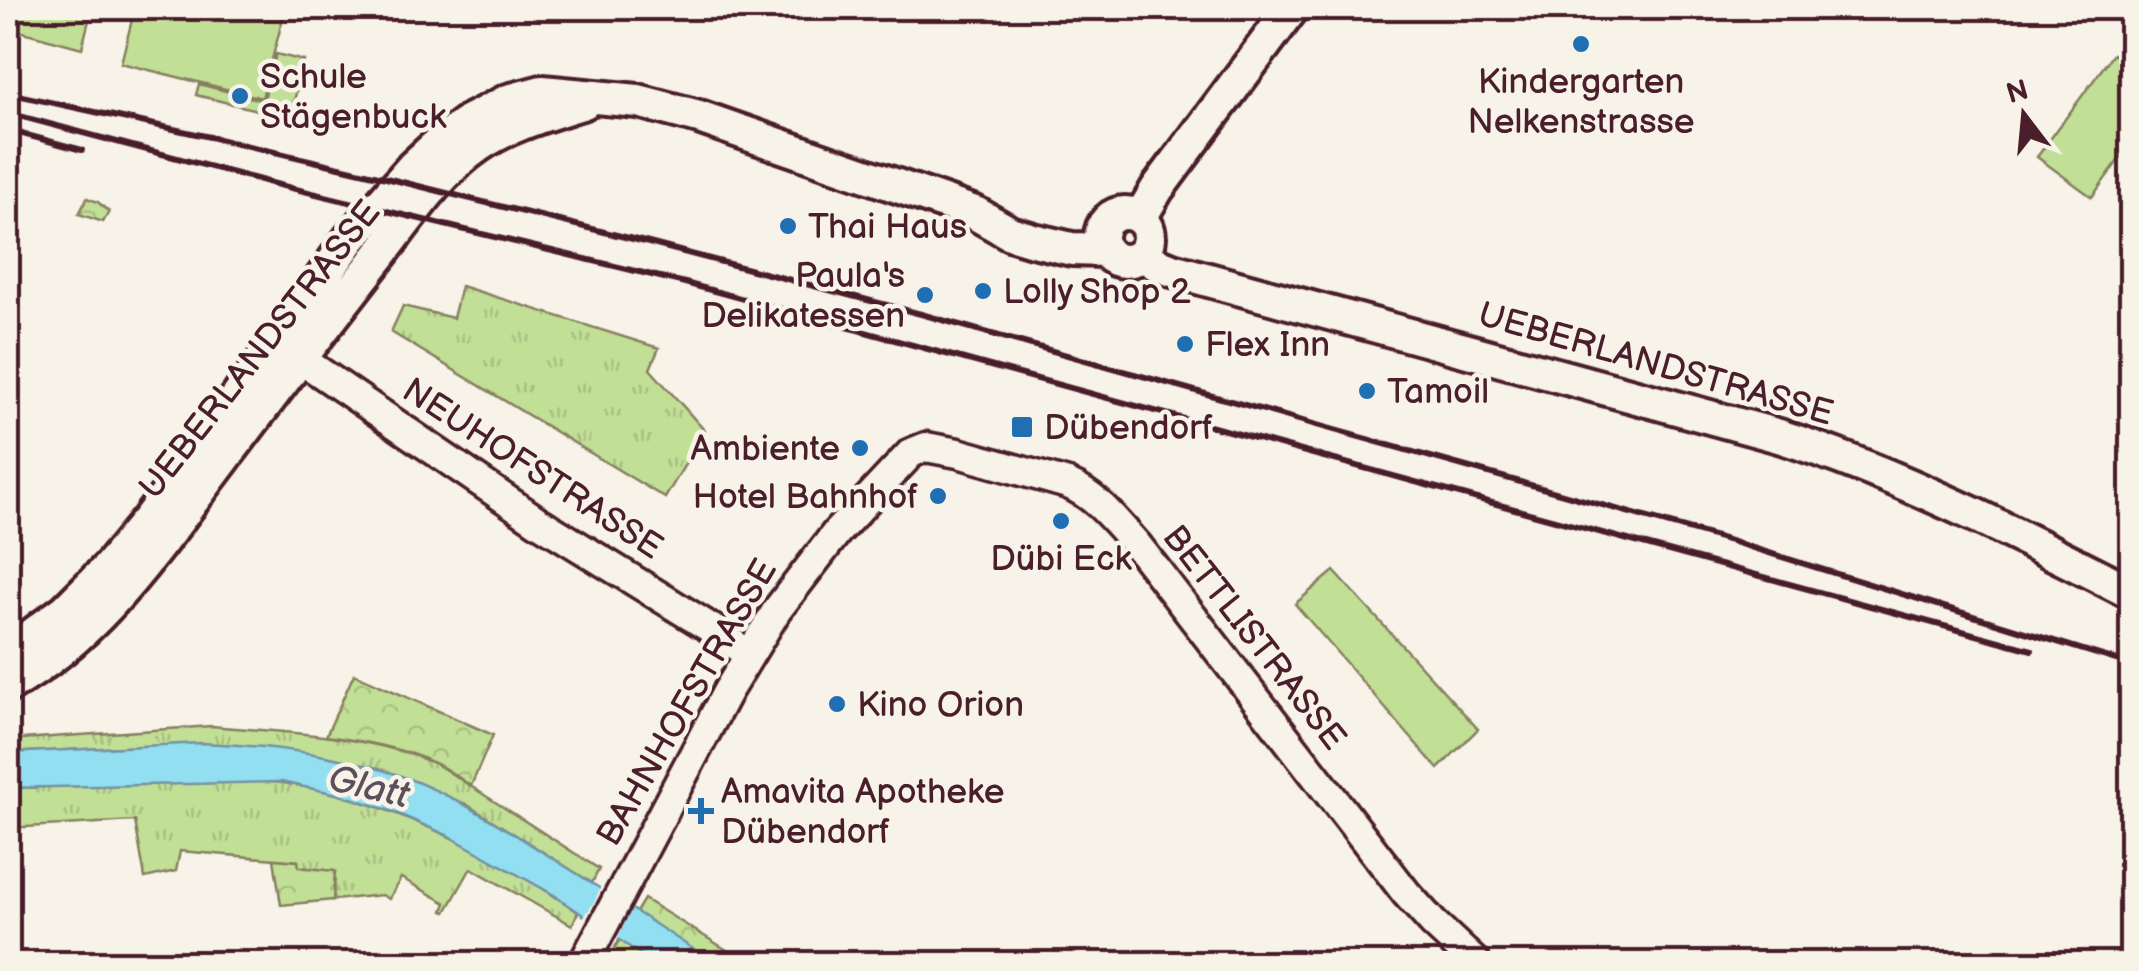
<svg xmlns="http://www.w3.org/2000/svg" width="2139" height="971" viewBox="0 0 2139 971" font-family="'Balsamiq Sans',sans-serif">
  <defs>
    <pattern id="grass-tufts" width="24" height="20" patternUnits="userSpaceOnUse" patternTransform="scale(2.5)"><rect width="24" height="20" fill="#c2df96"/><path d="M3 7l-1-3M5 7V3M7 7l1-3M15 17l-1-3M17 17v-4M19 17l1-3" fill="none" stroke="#a8bf81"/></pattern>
    <pattern id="park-crowns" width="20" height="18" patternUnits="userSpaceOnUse" patternTransform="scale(2.5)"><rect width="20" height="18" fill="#c2df96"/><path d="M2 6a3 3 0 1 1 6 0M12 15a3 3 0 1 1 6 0" fill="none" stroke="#a8bf81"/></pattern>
  </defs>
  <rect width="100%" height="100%" fill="#f7f3e8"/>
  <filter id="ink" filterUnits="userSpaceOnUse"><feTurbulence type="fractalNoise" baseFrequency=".01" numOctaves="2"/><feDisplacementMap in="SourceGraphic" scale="20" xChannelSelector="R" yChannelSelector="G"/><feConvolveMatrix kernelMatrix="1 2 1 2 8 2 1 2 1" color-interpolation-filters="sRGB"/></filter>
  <g filter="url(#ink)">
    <path fill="url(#grass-tufts)" stroke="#867f60" stroke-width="2.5" d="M 461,286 L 659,348 L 650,369 L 705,431 L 665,498 L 391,332 L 403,306 L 453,318 Z
      M 212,726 C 288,733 368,734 438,765 L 599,869 L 592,883 L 466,804 L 379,768 L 146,746 L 8,753 L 8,740 Z
      M 237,781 C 253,782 269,781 284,783 C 385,798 495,854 578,912 L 572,925 L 471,868 L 446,912 L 443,911 L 446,903 L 401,878 L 389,899 L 382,895 L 333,900 L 335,871 L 298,867 L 298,861 L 180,851 L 176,871 L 145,878 L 135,821 L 8,828 L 8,788 Z"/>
    <path fill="url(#park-crowns)" stroke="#867f60" stroke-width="2.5" d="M 87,198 L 98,202 L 109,212 L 103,222 L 79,214 Z
      M 354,674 L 493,735 L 471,786 C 460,779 449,770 437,764 C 404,748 361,741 326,736 Z
      M 274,859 L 298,861 L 299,867 L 335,871 L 333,900 L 281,905 Z
      M 644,899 L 748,963 L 609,964 L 615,947 Z"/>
    <path fill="#c2df96" stroke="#867f60" stroke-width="2.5" d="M 8,8 L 92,8 L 82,48 L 8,28 Z
      M 135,8 L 260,8 L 284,14 L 262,98 L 121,63 Z
      M 276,54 L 304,61 L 289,121 L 260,114 Z
      M 2113,54 L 2131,67 L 2131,143 L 2092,197 L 2037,157 Z
      M 199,84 L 260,100 L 257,110 L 196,95 Z
      M 1334,571 L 1478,729 L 1438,769 L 1295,604 Z"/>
    <path fill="#91dff1" stroke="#7592a2" stroke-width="2.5" d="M 201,743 C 260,745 319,752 376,768 C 439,785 492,820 546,854 C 603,890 659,926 714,963 L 653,963 L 554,895 L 447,835 L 394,812 L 342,795 L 281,782 L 8,788 L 8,753 Z"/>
    <path fill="#f7f3e8" d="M 602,883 L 636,905 L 628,914 L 616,944 L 582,920 L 595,901 Z"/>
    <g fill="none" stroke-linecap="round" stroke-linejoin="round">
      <defs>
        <path id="tertiary" d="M 283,347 L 536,520 L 717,632 L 749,655
          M 583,964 L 727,692 L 777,610 L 837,532 L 911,453 L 926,447 L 958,453 L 1068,484 C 1098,497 1115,521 1137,545 L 1406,893 L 1433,923 L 1477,964"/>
        <path id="secondary" d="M1101 237a24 24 0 1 1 48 0a24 24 0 1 1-48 0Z
          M 1140,218 L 1157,189 L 1292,8
          M 1143,254 L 1155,263 L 1172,270 L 1779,436 C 1903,476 2016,534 2132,593
          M 8,653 L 66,610 L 108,568 L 148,520 L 200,450 L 350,239 L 413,167 L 439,143 L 469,121 L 508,101 L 542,92 L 638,101 L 699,117 L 975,213 L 1010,233 L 1033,240 L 1072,249 L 1104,250
          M 8,686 C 99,635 154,551 216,469 C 268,400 320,332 373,264 C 405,224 435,175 479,145 C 510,124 548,114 584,102"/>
      </defs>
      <use href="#tertiary" stroke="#4a1f2b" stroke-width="35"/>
      <use href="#secondary" stroke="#4a1f2b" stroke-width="40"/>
      <use href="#tertiary" stroke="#f7f3e8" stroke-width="28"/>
      <use href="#secondary" stroke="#f7f3e8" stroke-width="32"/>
      <path stroke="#4a1f2b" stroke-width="6" d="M 8,93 L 210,137 L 374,175 L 645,242 L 921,314 L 1727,540 L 2132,665
        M 8,113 L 279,185 L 685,283 L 2032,650
        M 8,130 L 82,150"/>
    </g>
  </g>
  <g fill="#1f6fb2" stroke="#f7f3e8" stroke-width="4">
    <circle cx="1581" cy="44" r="10"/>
    <circle cx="240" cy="96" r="10"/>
    <circle cx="788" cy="226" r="10"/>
    <circle cx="983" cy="291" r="10"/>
    <circle cx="925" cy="295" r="10"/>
    <circle cx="1185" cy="344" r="10"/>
    <circle cx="1367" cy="391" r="10"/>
    <rect x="1010" y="415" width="24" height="24" rx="5"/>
    <circle cx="860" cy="448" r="10"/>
    <circle cx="938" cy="496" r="10"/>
    <circle cx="1061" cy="521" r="10"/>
    <circle cx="837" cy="704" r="10"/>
    <path d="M696 796h10v10h10v10h-10v10h-10v-10h-10v-10h10z"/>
  </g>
  <g text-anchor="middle" stroke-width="9" stroke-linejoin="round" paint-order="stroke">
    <g font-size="35" fill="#4a1f2b" stroke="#f7f3e8" text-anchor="start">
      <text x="260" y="88">Schule<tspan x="260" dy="40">Stägenbuck</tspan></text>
      <text x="1581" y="93" text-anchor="middle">Kindergarten<tspan x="1581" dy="40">Nelkenstrasse</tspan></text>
      <text x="808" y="238">Thai Haus</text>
      <text x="905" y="287" text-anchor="end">Paula's<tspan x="905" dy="40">Delikatessen</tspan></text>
      <text x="1003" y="303">Lolly Shop 2</text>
      <text x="1205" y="356">Flex Inn</text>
      <text x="1387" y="403">Tamoil</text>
      <text x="1044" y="439">Dübendorf</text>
      <text x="840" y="460" text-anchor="end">Ambiente</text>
      <text x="918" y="508" text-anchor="end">Hotel Bahnhof</text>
      <text x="1061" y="570" text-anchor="middle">Dübi Eck</text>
      <text x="857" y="716">Kino Orion</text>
      <text x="721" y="803">Amavita Apotheke<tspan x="721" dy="40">Dübendorf</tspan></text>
    </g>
    <g font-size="35" fill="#4a1f2b" stroke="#f7f3e8">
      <text transform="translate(259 349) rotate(-52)" y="12">UEBERLANDSTRASSE</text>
      <text transform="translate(1656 363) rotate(16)" y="12">UEBERLANDSTRASSE</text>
      <text transform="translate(533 468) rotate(33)" y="12">NEUHOFSTRASSE</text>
      <text transform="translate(1255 637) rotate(52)" y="12">BETTLISTRASSE</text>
      <text transform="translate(686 702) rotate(-60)" y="12">BAHNHOFSTRASSE</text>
    </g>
    <g font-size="38" font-style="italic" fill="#5c4f5c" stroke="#f7f3e8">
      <text transform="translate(369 786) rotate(13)" y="13">Glatt</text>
    </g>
  </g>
  <rect width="2139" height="971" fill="none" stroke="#f7f3e8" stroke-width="40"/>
  <rect x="20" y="20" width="2099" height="931" fill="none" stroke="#4a1f2b" stroke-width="4" filter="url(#ink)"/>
  <g transform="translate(2024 115) rotate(344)" stroke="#f7f3e8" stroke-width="8" paint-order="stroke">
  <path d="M0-8L18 38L0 25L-18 38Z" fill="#4a1f2b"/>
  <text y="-15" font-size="28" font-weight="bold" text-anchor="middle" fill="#4a1f2b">N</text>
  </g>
</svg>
